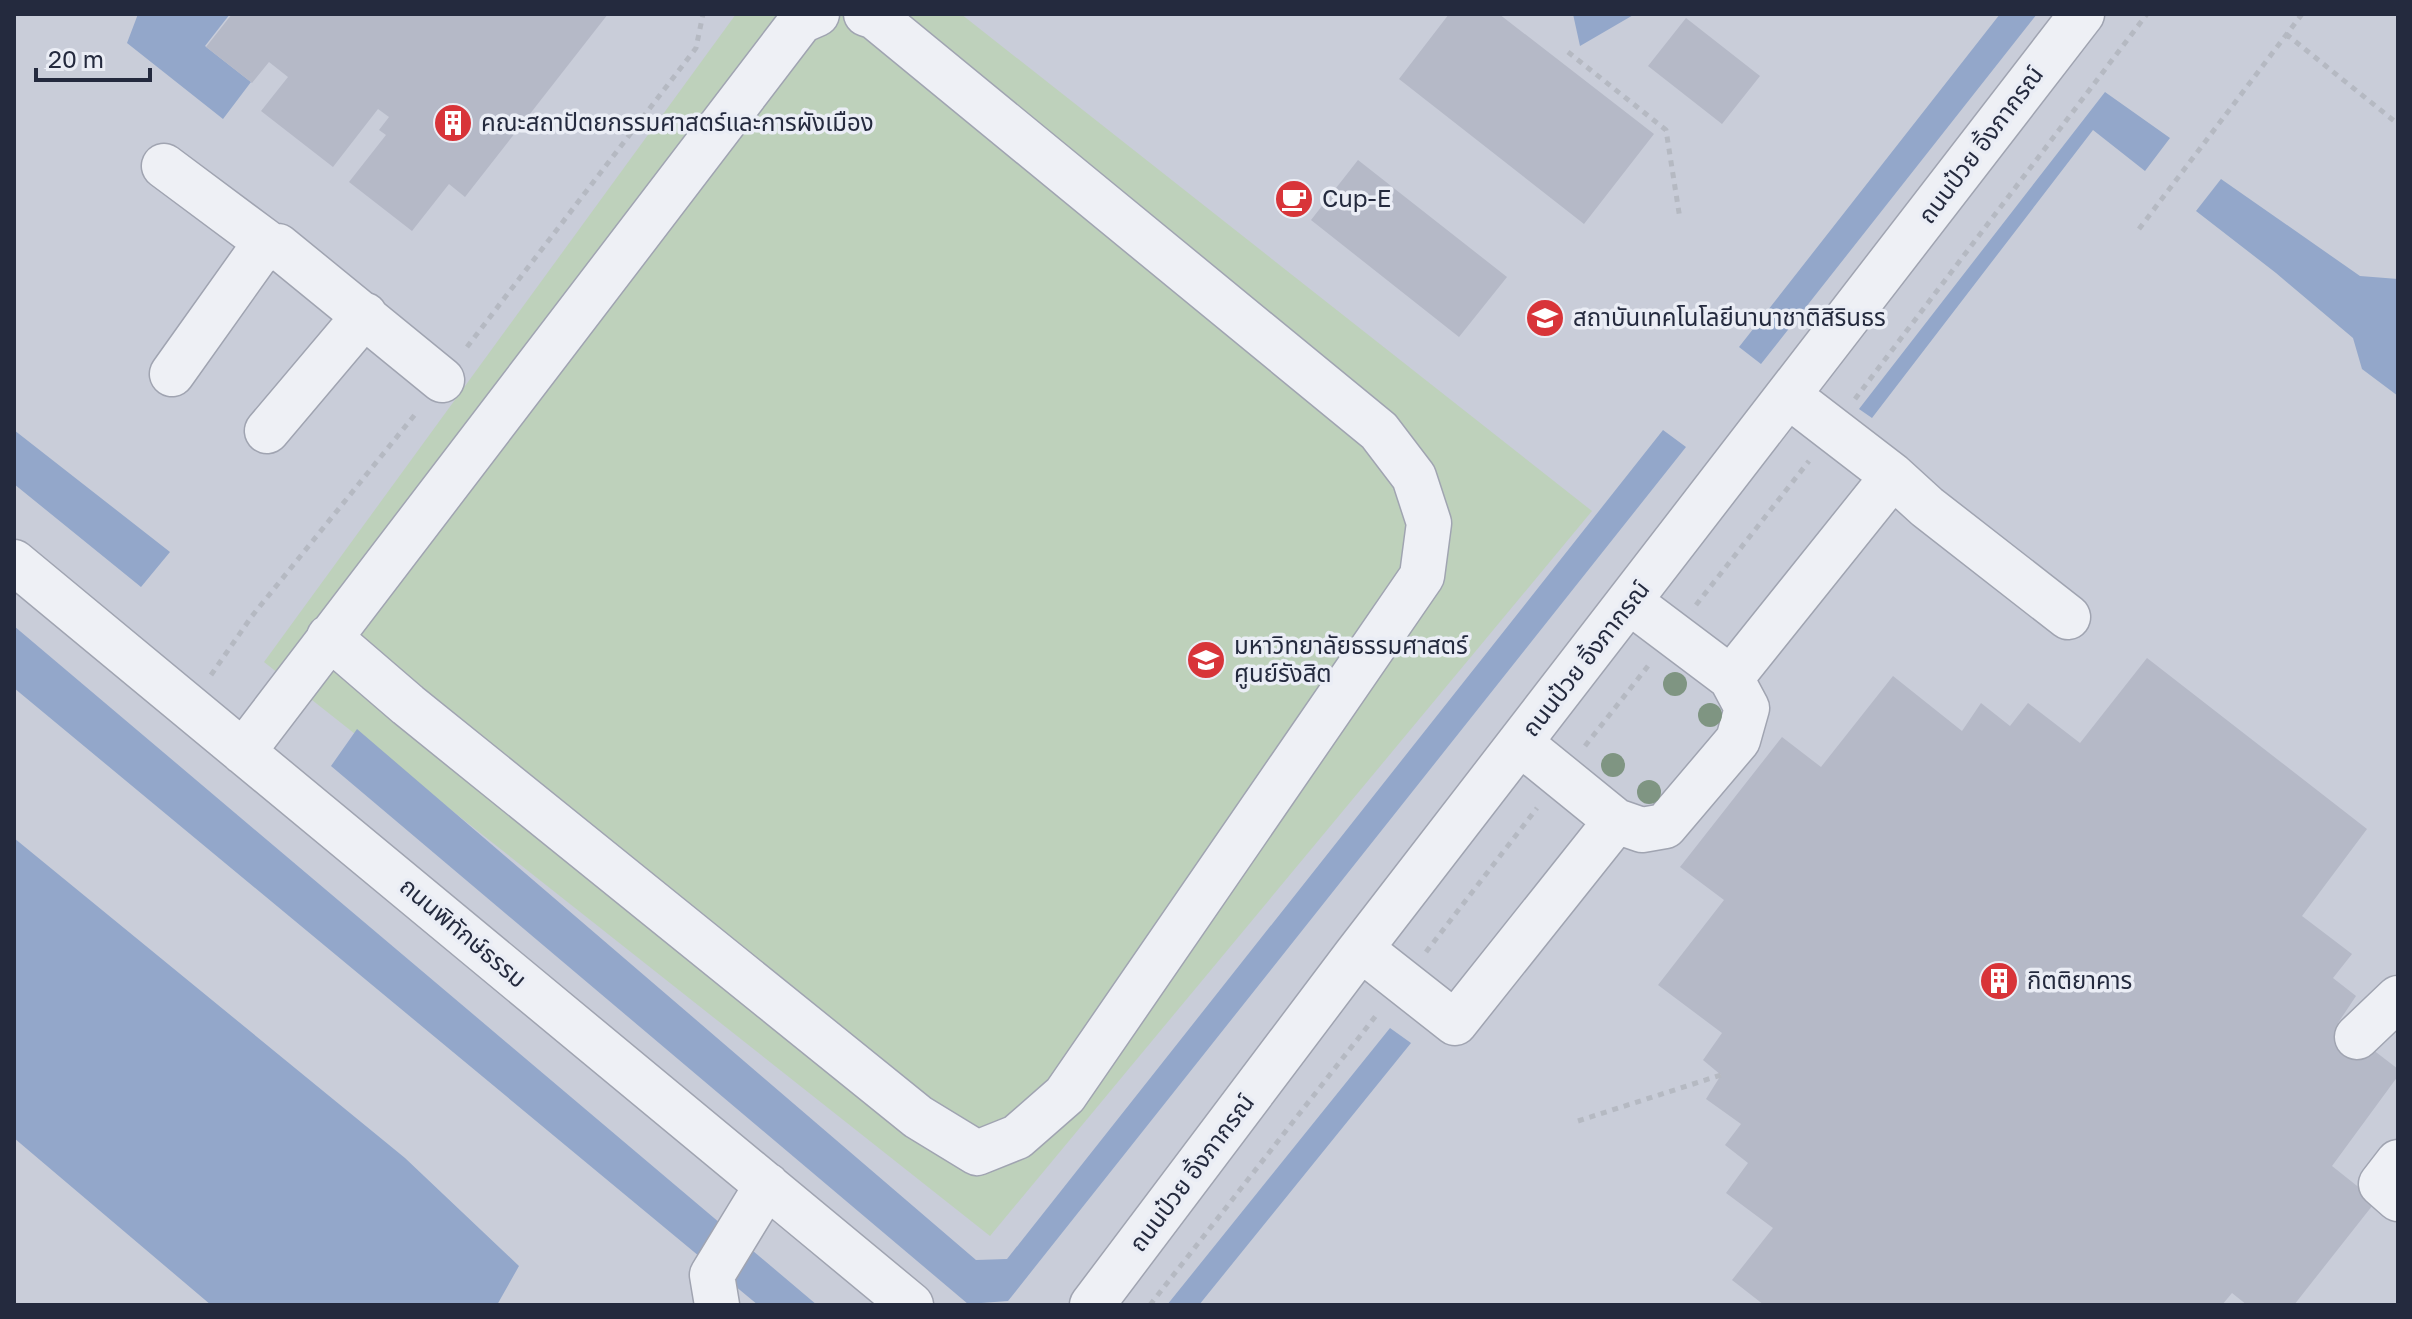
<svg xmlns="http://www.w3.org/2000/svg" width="2412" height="1319" viewBox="0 0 2412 1319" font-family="'Golos Text','Noto Sans Thai',sans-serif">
  <rect width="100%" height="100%" fill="#dbdee7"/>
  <path fill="#c9cdd9" d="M 14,14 L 2398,14 L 2398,1305 L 14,1305 Z"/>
  <path fill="#bed1bb" d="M 736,14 L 961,14 L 1592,511 L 990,1236 L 264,662 Z"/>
  <path fill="#93a7ca" d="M 138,14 L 230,14 L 205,46 L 251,82 L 223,119 L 127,43 Z
    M 1573,14 L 1635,14 L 1580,46 Z
    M 2000,14 L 2037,14 L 1761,364 L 1739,347 Z
    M 2105,92 L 2170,138 L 2145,171 L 2093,130 L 1872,418 L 1859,409 Z
    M 2221,179 L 2360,276 L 2398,279 L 2398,396 L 2362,369 L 2353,338 L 2276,273 L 2196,211 Z
    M 14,430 L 170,552 L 141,587 L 14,484 Z
    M 1663,430 L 1686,447 L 1008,1301 L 968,1304 L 331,766 L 357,729 L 976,1260 L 1007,1259 Z
    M 14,626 L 817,1305 L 758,1305 L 14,688 Z
    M 14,838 L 405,1158 L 519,1266 L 497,1305 L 211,1305 L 14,1138 Z
    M 1390,1028 L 1411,1043 L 1199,1305 L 1167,1305 Z"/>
  <path fill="#b5b9c7" d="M 232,14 L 608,14 L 465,197 L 449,184 L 412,231 L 349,182 L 386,135 L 379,130 L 389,117 L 378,109 L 333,167 L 261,111 L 288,77 L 269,62 L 252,83 L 206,47 Z
    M 1449,14 L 1499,14 L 1654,134 L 1584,224 L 1399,79 Z
    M 1686,18 L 1760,76 L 1722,124 L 1648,66 Z
    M 1358,160 L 1507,277 L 1459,337 L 1311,220 Z
    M 2147,658 L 2367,829 L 2302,916 L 2352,954 L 2333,978 L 2356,996 L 2338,1023 L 2398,1069 L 2398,1076 L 2332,1166 L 2376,1201 L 2294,1305 L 2247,1305 L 2232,1293 L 2222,1305 L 1764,1305 L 1732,1280 L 1773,1228 L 1726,1193 L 1748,1163 L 1725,1145 L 1741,1124 L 1706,1099 L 1721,1075 L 1703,1060 L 1722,1033 L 1658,985 L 1724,900 L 1680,867 L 1782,737 L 1821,767 L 1893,676 L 1962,731 L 1981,703 L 2010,726 L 2028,703 L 2080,743 Z"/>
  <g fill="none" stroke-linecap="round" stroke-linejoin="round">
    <defs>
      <path id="minor" d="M 164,166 L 270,245
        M 172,374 L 256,256 L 270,245 L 278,246 L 442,380
        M 267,431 L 365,315
        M 1893,476 L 1927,507 L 2068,617
        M 14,562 L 911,1305
        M 1630,602 L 1731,678
        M 329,637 L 408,705 L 918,1117 L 977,1153 L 1017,1137 L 1065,1095 L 1422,576 L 1429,523 L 1414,477 L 1379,431 L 875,17 L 866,14
        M 1520,743 L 1616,821
        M 243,752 L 801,21 L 817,14
        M 1361,949 L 1455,1023 L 1616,821 L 1642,830 L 1665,826 L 1738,740 L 1747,708 L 1731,678 L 1893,476 L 1789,396
        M 2357,1037 L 2398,998
        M 2398,1162 L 2381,1184 L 2398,1199
        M 717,1305 L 712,1275 L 767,1185
        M 1092,1305 L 1355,956 L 2082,14"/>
    </defs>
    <use href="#minor" stroke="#a0a4b1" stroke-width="47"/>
    <path stroke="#b5b9c2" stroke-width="5" stroke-dasharray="6 6" stroke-linecap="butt" d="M 2286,34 L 2398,124
      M 1568,52 L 1666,130 L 1680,219
      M 2139,229 L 2302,14
      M 467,347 L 696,48 L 703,14
      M 1855,399 L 2147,14
      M 1696,605 L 1809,461
      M 211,675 L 252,616 L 417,412
      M 1585,746 L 1648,666
      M 1426,952 L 1537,808
      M 1578,1121 L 1721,1075
      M 1150,1305 L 1378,1013"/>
    <use href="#minor" stroke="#eef0f5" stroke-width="44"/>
  </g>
  <g fill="#7f9582">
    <circle cx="1675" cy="684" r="12"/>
    <circle cx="1710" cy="715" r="12"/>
    <circle cx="1613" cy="765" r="12"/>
    <circle cx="1649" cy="792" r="12"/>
  </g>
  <defs>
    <symbol id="building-disc" viewBox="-11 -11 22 22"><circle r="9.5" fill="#d83439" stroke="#eaedf5"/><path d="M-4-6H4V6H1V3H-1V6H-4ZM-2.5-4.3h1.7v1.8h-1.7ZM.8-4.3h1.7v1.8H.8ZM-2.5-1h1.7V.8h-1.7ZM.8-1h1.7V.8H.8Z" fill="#fff"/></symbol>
    <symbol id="cafe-disc" viewBox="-11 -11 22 22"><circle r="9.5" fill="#d83439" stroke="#eaedf5"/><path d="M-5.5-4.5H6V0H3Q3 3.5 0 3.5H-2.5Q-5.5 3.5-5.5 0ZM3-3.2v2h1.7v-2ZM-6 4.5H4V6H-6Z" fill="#fff"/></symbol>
    <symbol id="university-disc" viewBox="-11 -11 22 22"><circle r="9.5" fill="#d83439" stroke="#eaedf5"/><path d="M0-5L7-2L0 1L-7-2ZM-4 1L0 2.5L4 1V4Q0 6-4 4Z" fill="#fff"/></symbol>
  </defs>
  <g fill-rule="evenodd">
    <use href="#building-disc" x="431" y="101" width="44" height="44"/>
    <use href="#cafe-disc" x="1272" y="177" width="44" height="44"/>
    <use href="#university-disc" x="1523" y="296" width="44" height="44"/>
    <use href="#university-disc" x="1184" y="638" width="44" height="44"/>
    <use href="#building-disc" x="1977" y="959" width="44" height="44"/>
  </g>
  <g text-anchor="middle" stroke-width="7" stroke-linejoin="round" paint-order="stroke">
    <g font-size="24" fill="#242a3e" stroke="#eaedf5" text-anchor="start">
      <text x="481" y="131">คณะสถาปัตยกรรมศาสตร์และการผังเมือง</text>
      <text x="1322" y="207">Cup-E</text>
      <text x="1573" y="326">สถาบันเทคโนโลยีนานาชาติสิรินธร</text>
      <text x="1234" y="654">มหาวิทยาลัยธรรมศาสตร์<tspan x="1234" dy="28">ศูนย์รังสิต</tspan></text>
      <text x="2027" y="989">กิตติยาคาร</text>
    </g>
    <g font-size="24" fill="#242a3e" stroke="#eaedf5">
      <text transform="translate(1981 145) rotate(-53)" y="8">ถนนป๋วย อิ้งภากรณ์</text>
      <text transform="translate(1586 659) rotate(-52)" y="8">ถนนป๋วย อิ้งภากรณ์</text>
      <text transform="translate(463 933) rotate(40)" y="8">ถนนพิทักษ์ธรรม</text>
      <text transform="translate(1192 1173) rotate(-53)" y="8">ถนนป๋วย อิ้งภากรณ์</text>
    </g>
  </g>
  <rect width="2412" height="1319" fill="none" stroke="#242a3e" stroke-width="32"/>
  <path d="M36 68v12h114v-12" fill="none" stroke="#242a3e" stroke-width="4"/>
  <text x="48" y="68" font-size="24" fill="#242a3e" stroke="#eaedf5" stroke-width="6" paint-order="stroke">20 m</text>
</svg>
